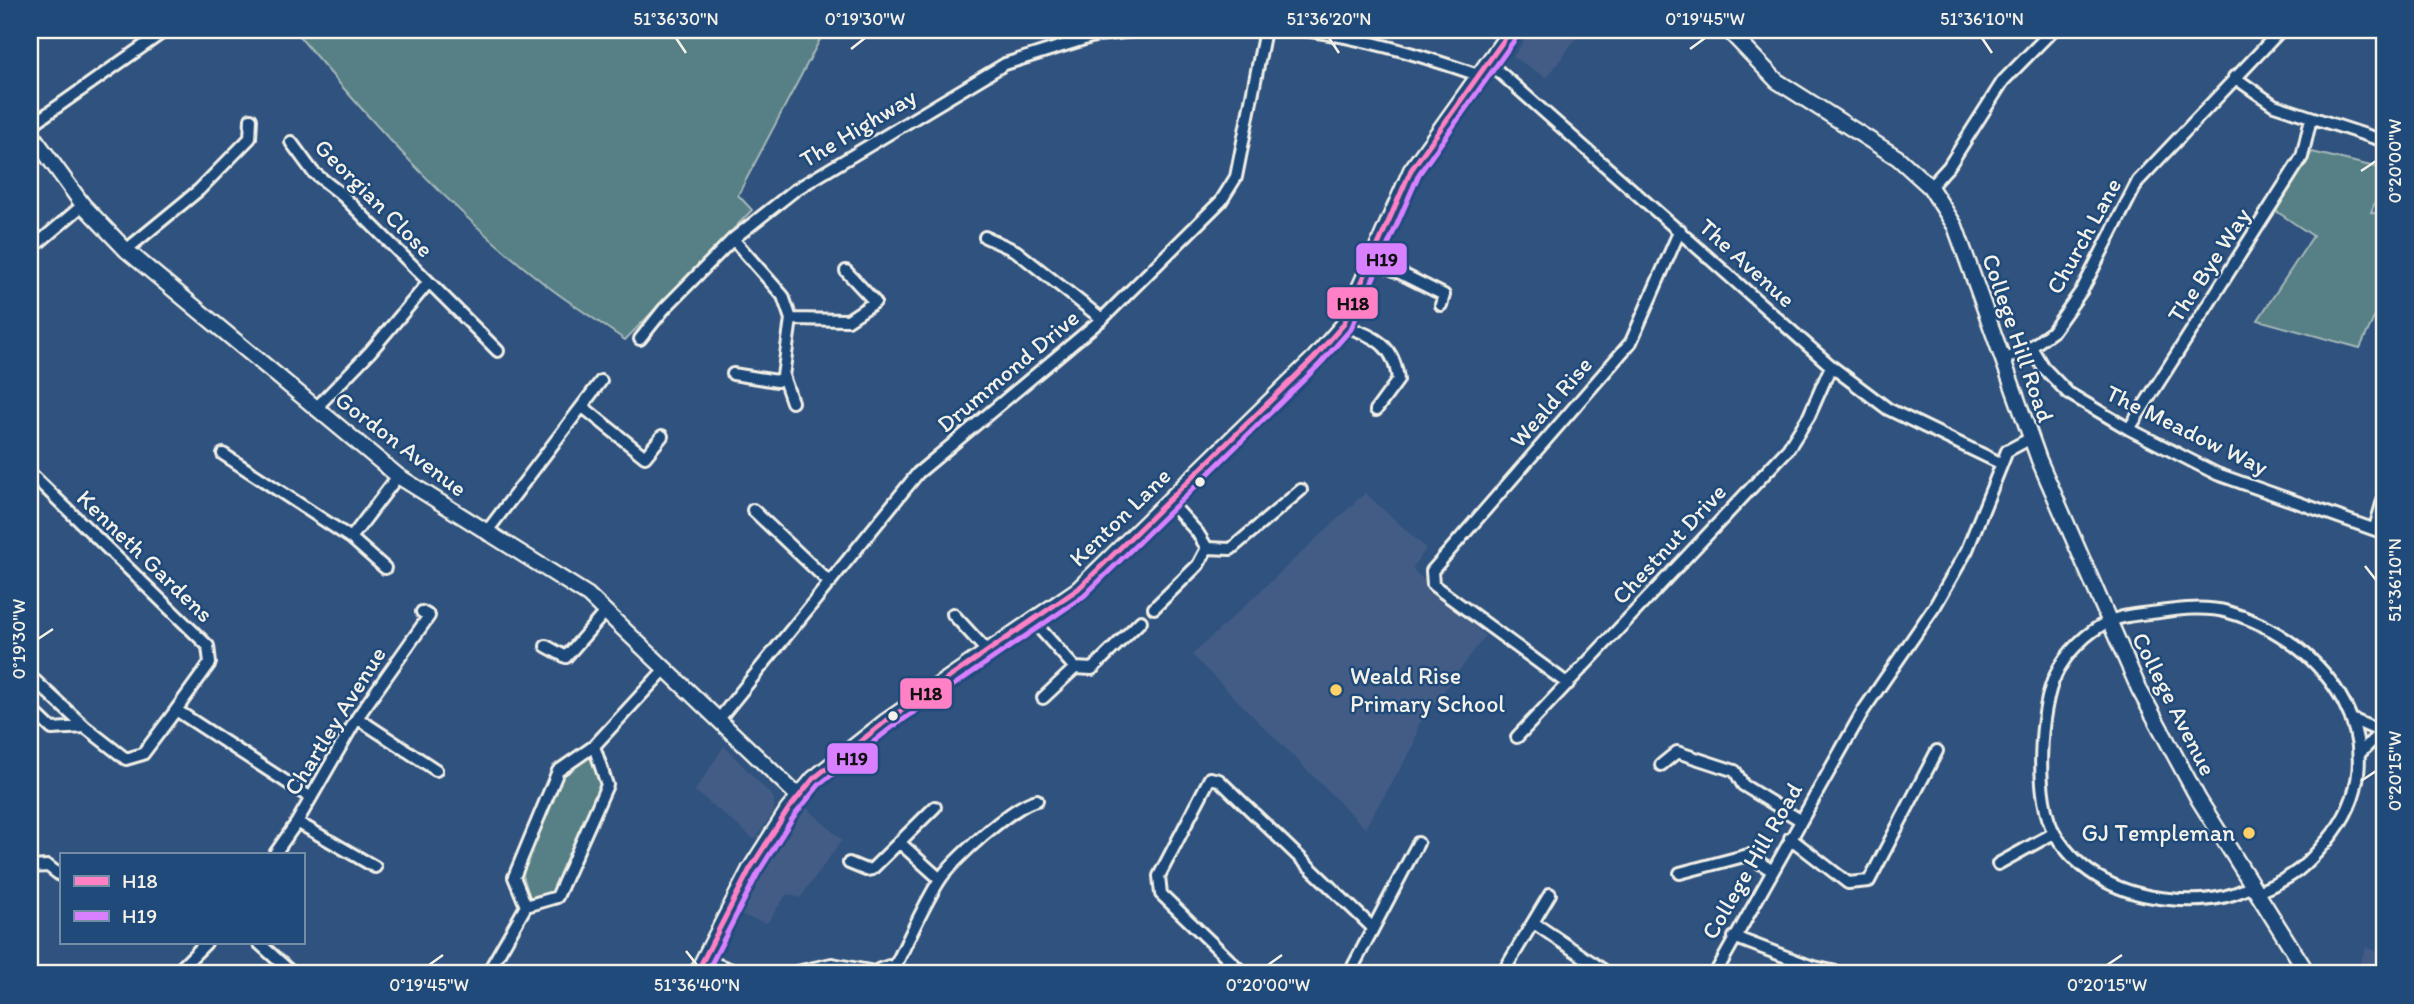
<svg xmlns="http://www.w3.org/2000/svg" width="2414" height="1004" viewBox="0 0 2414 1004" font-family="Itim,sans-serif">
  <rect width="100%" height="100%" fill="#2f527f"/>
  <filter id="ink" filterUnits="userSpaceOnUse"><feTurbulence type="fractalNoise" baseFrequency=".0143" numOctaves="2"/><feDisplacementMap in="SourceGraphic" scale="14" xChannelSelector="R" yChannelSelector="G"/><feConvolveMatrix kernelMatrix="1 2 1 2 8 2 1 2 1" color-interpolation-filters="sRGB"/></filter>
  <g filter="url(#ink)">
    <path fill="#425c85" d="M 1531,30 L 1582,30 L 1547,78 L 1513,57 Z
      M 1365,493 L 1426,548 L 1412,569 L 1485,636 L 1418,726 L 1413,747 L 1365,828 L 1192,655 Z
      M 724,746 L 774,798 L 774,811 L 755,840 L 695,791 Z
      M 806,807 L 842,840 L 800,898 L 787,894 L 767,923 L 737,914 L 781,839 Z
      M 2366,947 L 2384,955 L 2384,974 L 2356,974 Z"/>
    <path fill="#578086" stroke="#a6b8b7" stroke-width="2" d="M 294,30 L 825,30 L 738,195 L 752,210 L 625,340 C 598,321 569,303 542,282 C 449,209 369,120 294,30 Z
      M 2312,152 L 2384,169 L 2384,181 L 2371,212 L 2384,216 L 2384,278 L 2380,305 L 2360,348 L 2258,320 L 2313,236 L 2276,211 Z
      M 590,756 L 603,785 L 553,892 L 530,898 L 521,869 L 561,778 Z"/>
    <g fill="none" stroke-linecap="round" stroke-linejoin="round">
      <defs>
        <path id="minor" d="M 1304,30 C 1364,38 1420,55 1478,75
          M 1488,62 L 1831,366 L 1888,409 L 2000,463
          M 2234,77 L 2274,105 L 2384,141
          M 30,126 L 166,30
          M 291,142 L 313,172 L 341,194 L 498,351
          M 1930,187 L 1949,166 L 2003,81 L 2053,30
          M 985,237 L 1016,251 L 1102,319
          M 733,239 L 783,296 L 791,319 L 783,376 L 792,402
          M 30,250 L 83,205
          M 126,250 L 199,190 L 250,138 L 251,119
          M 1372,259 L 1444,295 L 1441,305
          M 791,319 L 848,320 L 875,302 L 846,271
          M 1343,325 C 1374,337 1394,343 1398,380 L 1376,410
          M 640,339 L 664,309 L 733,239 L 795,190 L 1005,64 L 1097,35 L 1143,30
          M 2031,347 L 2043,367 L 2068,393 L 2129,429 L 2217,474 L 2384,533
          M 2003,360 L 2031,347 L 2052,332 L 2082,290 L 2138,181 L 2281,30
          M 733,374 L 777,381 L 783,376
          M 583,407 L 645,457 L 662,436
          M 315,409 L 370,352 L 428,283
          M 2129,429 L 2302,157 L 2311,118
          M 223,454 L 351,538 L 398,476
          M 30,473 L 208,646 L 210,663 L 176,710
          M 1169,501 L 1197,532 L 1207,548
          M 753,510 L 830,583
          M 2375,528 L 2384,497
          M 488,535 L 491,526 L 601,381
          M 351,538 L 385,568
          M 1154,608 L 1198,565 L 1207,548 L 1231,549 L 1301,490
          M 953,614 L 987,651
          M 1033,621 L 1075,668
          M 546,646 L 566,657 L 606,611
          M 30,676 L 85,727 L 126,759 L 143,754 L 176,710 L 311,798
          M 1568,684 L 1433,585 L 1432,571 L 1631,342 L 1680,230
          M 1043,698 L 1075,668 L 1092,669 L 1141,621
          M 30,708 L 52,729 L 85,727
          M 357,718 L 436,770
          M 719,719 L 918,473 L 1102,319 L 1221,201 L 1236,177 L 1265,30
          M 2354,720 L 2379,731
          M 1517,737 L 1788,449 L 1809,416 L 1831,366
          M 2360,753 L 2384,729
          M 1661,765 L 1677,752 L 1735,771 L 1743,785 L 1800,820
          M 297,822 L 375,867
          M 1790,838 L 1848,883 L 1869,881 L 1937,751
          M 899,842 L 940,879
          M 274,855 L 297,822 L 357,718 L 429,616 L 422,612
          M 849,863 L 866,870 L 872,869 L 935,807
          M 1998,864 L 2054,833
          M 30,867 L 48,866 L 61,876
          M 1680,873 L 1748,855 L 1771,870
          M 2251,886 C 2227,900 2196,902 2169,899 C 2122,895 2080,875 2055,834 C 2034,801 2039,708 2056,674 C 2065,654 2088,631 2108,622 C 2123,615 2142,614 2159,612 C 2181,609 2206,606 2228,612 C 2327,640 2405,749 2327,841 C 2316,853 2307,865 2293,874 C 2282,882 2268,887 2256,893
          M 526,906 L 514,877 L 558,771 L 594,746 L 666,668
          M 1534,923 L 1609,974
          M 1734,937 L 1810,966 L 1845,974
          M 259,943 L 293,974
          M 703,959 L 742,974
          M 894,968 C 909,939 922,908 939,881 C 951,861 1015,804 1037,800
          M 175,974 L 206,943
          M 487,974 L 526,906 L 557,897 L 607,785 L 594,746
          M 788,974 L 832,964 L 875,972
          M 874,974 L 880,969 L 889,966 L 901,974
          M 1244,974 L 1161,894 L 1159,876 L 1210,778 L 1219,780 L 1373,928
          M 1349,974 L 1418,843
          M 1502,974 L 1550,894
          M 1715,974 L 1863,711 L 1935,606 L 1967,550 L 2007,451 L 2031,438
          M 2380,974 L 2383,969"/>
        <path id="tertiary" d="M 1728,30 L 1777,81 L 1898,158 L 1930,187 L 1955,226 L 2039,460 L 2139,689 L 2199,800 L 2308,974
          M 30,132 L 83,205 L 126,250 L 398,476 L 588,595 L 798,796
          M 696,974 L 750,869 L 787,811 L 813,779 L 886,721 L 1078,589 L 1314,358 L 1343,325 L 1411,170 L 1511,30"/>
      </defs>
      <use href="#minor" stroke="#f4f1e8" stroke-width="16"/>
      <use href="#tertiary" stroke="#f4f1e8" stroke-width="19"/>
      <use href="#minor" stroke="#1f4a7a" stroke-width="10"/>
      <use href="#tertiary" stroke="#1f4a7a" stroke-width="14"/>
      <defs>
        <path id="bus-1" d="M 696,974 L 750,869 L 787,811 L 813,779 L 886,721 L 1078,589 L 1314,358 L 1343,325 L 1411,170 L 1511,30"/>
        <path id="bus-2" d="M 706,974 L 758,873 L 794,816 L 819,785 L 891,728 L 1084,596 L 1320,364 L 1351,329 L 1419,174 L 1518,35"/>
      </defs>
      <use href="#bus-1" stroke="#1f4a7a" stroke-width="10"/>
      <use href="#bus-2" stroke="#1f4a7a" stroke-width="10"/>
      <use href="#bus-1" stroke="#ff80c5" stroke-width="5"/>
      <use href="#bus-2" stroke="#d880ff" stroke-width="5"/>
    </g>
  </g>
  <path fill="none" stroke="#f4f1e8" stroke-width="2.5" d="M 676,38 L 686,53M 1329,38 L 1339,53M 1982,38 L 1992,53M 851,49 L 865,38M 1690,49 L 1705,38M 2361,171 L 2376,161M 2365,566 L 2376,580M 38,639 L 53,629M 2361,781 L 2376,771M 686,951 L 697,965M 429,965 L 443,955M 1268,965 L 1282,955M 2107,965 L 2122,955"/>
  <g fill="#f4f1e8" stroke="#1f4a7a" stroke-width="2.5">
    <circle cx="1200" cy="482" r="6"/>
    <circle cx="893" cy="716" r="6"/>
  </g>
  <g fill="#ffd166" stroke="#1f4a7a" stroke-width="2.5">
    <circle cx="1336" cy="690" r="7"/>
    <circle cx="2249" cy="833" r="7"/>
  </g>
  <g text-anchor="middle" stroke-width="5" stroke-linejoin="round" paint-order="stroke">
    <g font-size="24" fill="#f4f1e8" stroke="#1f4a7a">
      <text transform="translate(858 128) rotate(-31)" y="8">The Highway</text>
      <text transform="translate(374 198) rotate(45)" y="8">Georgian Close</text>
      <text transform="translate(2084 236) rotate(-61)" y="8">Church Lane</text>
      <text transform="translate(1747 263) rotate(42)" y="8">The Avenue</text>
      <text transform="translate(2209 265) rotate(-57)" y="8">The Bye Way</text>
      <text transform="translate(2018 338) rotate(71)" y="8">College Hill Road</text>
      <text transform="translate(1008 371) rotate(-40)" y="8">Drummond Drive</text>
      <text transform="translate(1551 402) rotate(-49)" y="8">Weald Rise</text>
      <text transform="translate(2187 430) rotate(26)" y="8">The Meadow Way</text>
      <text transform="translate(401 444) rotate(37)" y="8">Gordon Avenue</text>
      <text transform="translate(1120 517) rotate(-44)" y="8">Kenton Lane</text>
      <text transform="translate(1669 544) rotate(-47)" y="8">Chestnut Drive</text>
      <text transform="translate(145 556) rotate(44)" y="8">Kenneth Gardens</text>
      <text transform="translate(2174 704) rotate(63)" y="8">College Avenue</text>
      <text transform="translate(335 721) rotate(-58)" y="8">Chartley Avenue</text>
      <text transform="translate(1752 861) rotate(-60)" y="8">College Hill Road</text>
    </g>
    <g font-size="24" fill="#f4f1e8" stroke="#1f4a7a" text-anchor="start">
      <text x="1350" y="684">Weald Rise<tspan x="1350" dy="28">Primary School</tspan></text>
      <text x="2235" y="841" text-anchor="end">GJ Templeman</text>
    </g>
  </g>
  <g stroke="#1f4a7a" stroke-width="2.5">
    <rect x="1355" y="242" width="53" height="34" rx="7" fill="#d880ff"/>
    <rect x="1326" y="286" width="53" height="34" rx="7" fill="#ff80c5"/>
    <rect x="899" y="677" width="54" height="33" rx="7" fill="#ff80c5"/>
    <rect x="826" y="742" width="53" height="33" rx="7" fill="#d880ff"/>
  </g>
  <g font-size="19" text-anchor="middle" font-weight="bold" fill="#111">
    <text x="1382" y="266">H19</text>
    <text x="1353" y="310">H18</text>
    <text x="926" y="700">H18</text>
    <text x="852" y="765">H19</text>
  </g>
  <rect width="2414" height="1004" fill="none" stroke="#1f4a7a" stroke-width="77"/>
  <rect x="60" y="853" width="245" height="91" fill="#1f4a7a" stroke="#748da6" stroke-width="2"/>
  <rect x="74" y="876" width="35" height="10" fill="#ff80c5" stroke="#748da6" stroke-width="2"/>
  <text x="122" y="888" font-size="21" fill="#f4f1e8">H18</text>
  <rect x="74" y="911" width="35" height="10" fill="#d880ff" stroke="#748da6" stroke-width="2"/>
  <text x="122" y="923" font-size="21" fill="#f4f1e8">H19</text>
  <rect x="38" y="38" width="2338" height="927" fill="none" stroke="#f4f1e8" stroke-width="2.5"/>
  <g font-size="18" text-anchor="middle" fill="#f4f1e8">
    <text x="676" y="25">51°36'30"N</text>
    <text x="865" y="25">0°19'30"W</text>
    <text x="1329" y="25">51°36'20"N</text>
    <text x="1705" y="25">0°19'45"W</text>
    <text x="1982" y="25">51°36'10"N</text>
    <text transform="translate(2395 161) rotate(-90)" y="6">0°20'00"W</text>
    <text transform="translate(2395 580) rotate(-90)" y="6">51°36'10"N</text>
    <text transform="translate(19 639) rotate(-90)" y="6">0°19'30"W</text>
    <text transform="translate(2395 771) rotate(-90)" y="6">0°20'15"W</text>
    <text x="429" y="991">0°19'45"W</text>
    <text x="697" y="991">51°36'40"N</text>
    <text x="1268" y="991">0°20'00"W</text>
    <text x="2107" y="991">0°20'15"W</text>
  </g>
</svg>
